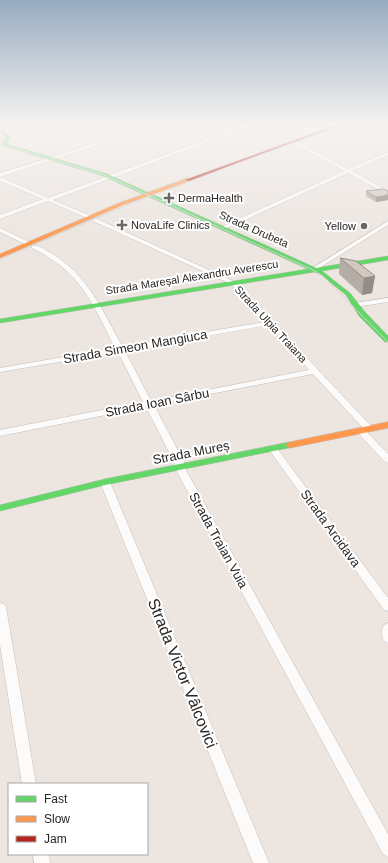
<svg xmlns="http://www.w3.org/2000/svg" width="388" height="863" viewBox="0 0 388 863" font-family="Arial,sans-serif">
  <rect width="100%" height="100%" fill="#ece5e0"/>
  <path fill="#ecd7c9" d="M 197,123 L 250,123 L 230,128 Z"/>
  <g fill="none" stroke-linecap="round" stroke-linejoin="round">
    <defs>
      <path id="street" d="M 75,123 L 81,123 L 8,139 L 6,138 Z
        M 161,123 L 166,123 L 0,177 L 0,173 Z
        M 188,123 L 195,123 L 234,130 L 253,123 L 258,123 L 240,131 L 293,141 L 291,142 L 235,132 L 53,200 L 91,216 L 91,218 L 87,218 L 48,201 L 0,219 L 0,215 L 43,199 L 0,181 L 0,177 L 48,198 L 229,131 Z
        M 300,123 L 306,123 L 331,128 L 329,129 Z
        M 373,123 L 388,124 L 388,126 Z
        M 295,142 L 299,142 L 348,169 L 388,152 L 388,155 L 352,171 L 388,191 L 388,195 L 348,173 L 225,229 L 221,229 L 221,227 L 344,171 L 295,144 Z
        M 95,218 L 235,282 L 372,427 L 373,429 L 372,431 L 366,431 L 388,454 L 388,463 L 385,462 L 358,433 L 357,431 L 358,429 L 364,429 L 313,374 L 154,405 L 184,462 L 187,472 L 388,834 L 388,857 L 383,854 L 177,472 L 174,462 L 146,407 L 0,436 L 0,430 L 143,402 L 118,352 L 0,372 L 0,368 L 115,348 C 92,302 81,272 32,248 L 32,246 C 38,245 44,249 49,252 C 86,272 103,311 122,346 L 265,322 L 231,284 L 93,221 L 92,220 ZM 269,325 L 309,370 L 151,401 L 125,351 Z
        M 388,221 L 388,225 L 316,270 L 311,269 Z
        M 0,228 L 31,243 L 32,244 L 27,245 L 0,232 Z
        M 388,298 L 388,302 L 355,307 L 351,305 L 355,303 Z
        M 273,446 L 276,447 L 388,598 L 388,611 L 384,610 L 270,451 L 268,449 L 270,447 Z
        M 105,479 L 110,482 L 269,863 L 253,863 L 100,482 Z
        M 0,603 L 4,604 L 6,607 L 36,784 L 22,784 L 0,645 Z
        M 388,623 L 388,643 L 384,641 C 381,636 381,630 384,625 Z
        M 33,854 L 49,854 L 50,863 L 34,863 Z"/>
      <path id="fast" d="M 0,127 L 10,138 L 7,144 L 107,174 L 316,268 L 388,256 L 388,260 L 322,271 L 350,293 L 365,312 L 388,336 L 388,342 L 385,342 L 359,316 L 346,295 L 320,274 L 314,272 L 0,323 L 0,319 L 308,269 L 103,176 L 3,146 L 2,143 L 6,138 L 0,131 Z
        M 290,442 L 293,443 L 295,445 L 293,447 L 105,485 L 0,511 L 0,505 L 105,479 Z"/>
      <path id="slow" d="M 188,178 L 191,180 L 190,181 L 123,205 L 0,258 L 0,254 L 119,203 Z
        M 388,422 L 388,428 L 290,448 L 285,445 L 290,442 Z"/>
      <path id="jam" d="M 342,123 L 347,123 L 190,181 L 185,180 Z"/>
    </defs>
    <use href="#street" stroke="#c4bfbb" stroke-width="1"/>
    <use href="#fast" stroke="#c4bfbb" stroke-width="1"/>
    <use href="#slow" stroke="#c4bfbb" stroke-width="1"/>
    <use href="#jam" stroke="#c4bfbb" stroke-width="1"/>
    <use href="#street" fill="#fcfbfa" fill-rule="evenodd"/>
    <use href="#fast" fill="#63d668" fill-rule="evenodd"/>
    <use href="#slow" fill="#ff974d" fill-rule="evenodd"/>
    <use href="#jam" fill="#b3261e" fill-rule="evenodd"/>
    <path stroke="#d5d3d2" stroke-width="1" d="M 0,133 L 5,138 L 1,143 L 3,145 L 104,175 L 311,269 L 323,276 L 388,342
      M 0,259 L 137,201 L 287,145 L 351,123"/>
  </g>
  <path fill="#b5aca5" d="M 366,191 L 388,191 L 388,200 L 376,202 L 366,196 Z
    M 340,258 L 375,276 L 372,293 L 362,295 L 339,274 Z"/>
  <path fill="#948c86" d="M 388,195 L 388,200 L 376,202 L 376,197 Z
    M 375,276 L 372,293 L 362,295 L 364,278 Z"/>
  <path fill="#d3c8c0" stroke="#948c86" d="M 383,189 L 388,191 L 388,195 L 376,197 L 366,191 Z
    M 340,258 L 356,261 L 375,276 L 364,278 Z"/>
  <linearGradient id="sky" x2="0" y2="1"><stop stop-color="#97abc1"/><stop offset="0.51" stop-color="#f6f3f1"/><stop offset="1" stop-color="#f6f3f1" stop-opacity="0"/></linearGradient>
  <rect width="388" height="243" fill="url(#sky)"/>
  <g fill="#6d6864" stroke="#fff" stroke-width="1.5">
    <path d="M167 192h4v4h4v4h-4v4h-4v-4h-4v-4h4z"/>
    <path d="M120 219h4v4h4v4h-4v4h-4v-4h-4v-4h4z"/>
    <circle cx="364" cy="226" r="4"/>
  </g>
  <g text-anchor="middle" stroke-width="4" stroke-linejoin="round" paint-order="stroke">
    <g font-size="11" fill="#292522" stroke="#fff" text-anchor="start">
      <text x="178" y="202">DermaHealth</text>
      <text x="131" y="229">NovaLife Clinics</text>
      <text x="356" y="230" text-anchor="end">Yellow</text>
    </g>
    <g font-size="11" fill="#292522" stroke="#fff">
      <text transform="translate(254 229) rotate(24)" y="4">Strada Drubeta</text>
      <text transform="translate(192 277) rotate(-9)" y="4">Strada Mareșal Alexandru Averescu</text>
      <text transform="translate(271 324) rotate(47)" y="4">Strada Ulpia Traiana</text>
    </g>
    <g font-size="13" fill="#292522" stroke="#fff">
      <text transform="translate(135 346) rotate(-10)" y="5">Strada Simeon Mangiuca</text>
      <text transform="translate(157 402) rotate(-11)" y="5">Strada Ioan Sârbu</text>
      <text transform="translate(191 452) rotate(-11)" y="5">Strada Mureș</text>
      <text transform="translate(331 528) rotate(54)" y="5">Strada Arcidava</text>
      <text transform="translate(219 540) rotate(61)" y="5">Strada Traian Vuia</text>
    </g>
    <g font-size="16" fill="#292522" stroke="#fff">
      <text transform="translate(183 673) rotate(68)" y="6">Strada Victor Vâlcovici</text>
    </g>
  </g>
  <rect x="8" y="783" width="140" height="72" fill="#ffffff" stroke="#a9a8a7"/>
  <rect x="16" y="796" width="20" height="6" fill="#63d668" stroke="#a9a8a7"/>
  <text x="44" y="803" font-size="12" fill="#292522">Fast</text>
  <rect x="16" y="816" width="20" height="6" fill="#ff974d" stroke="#a9a8a7"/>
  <text x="44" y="823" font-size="12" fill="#292522">Slow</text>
  <rect x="16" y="836" width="20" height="6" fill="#b3261e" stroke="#a9a8a7"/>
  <text x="44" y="843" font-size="12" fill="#292522">Jam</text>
</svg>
